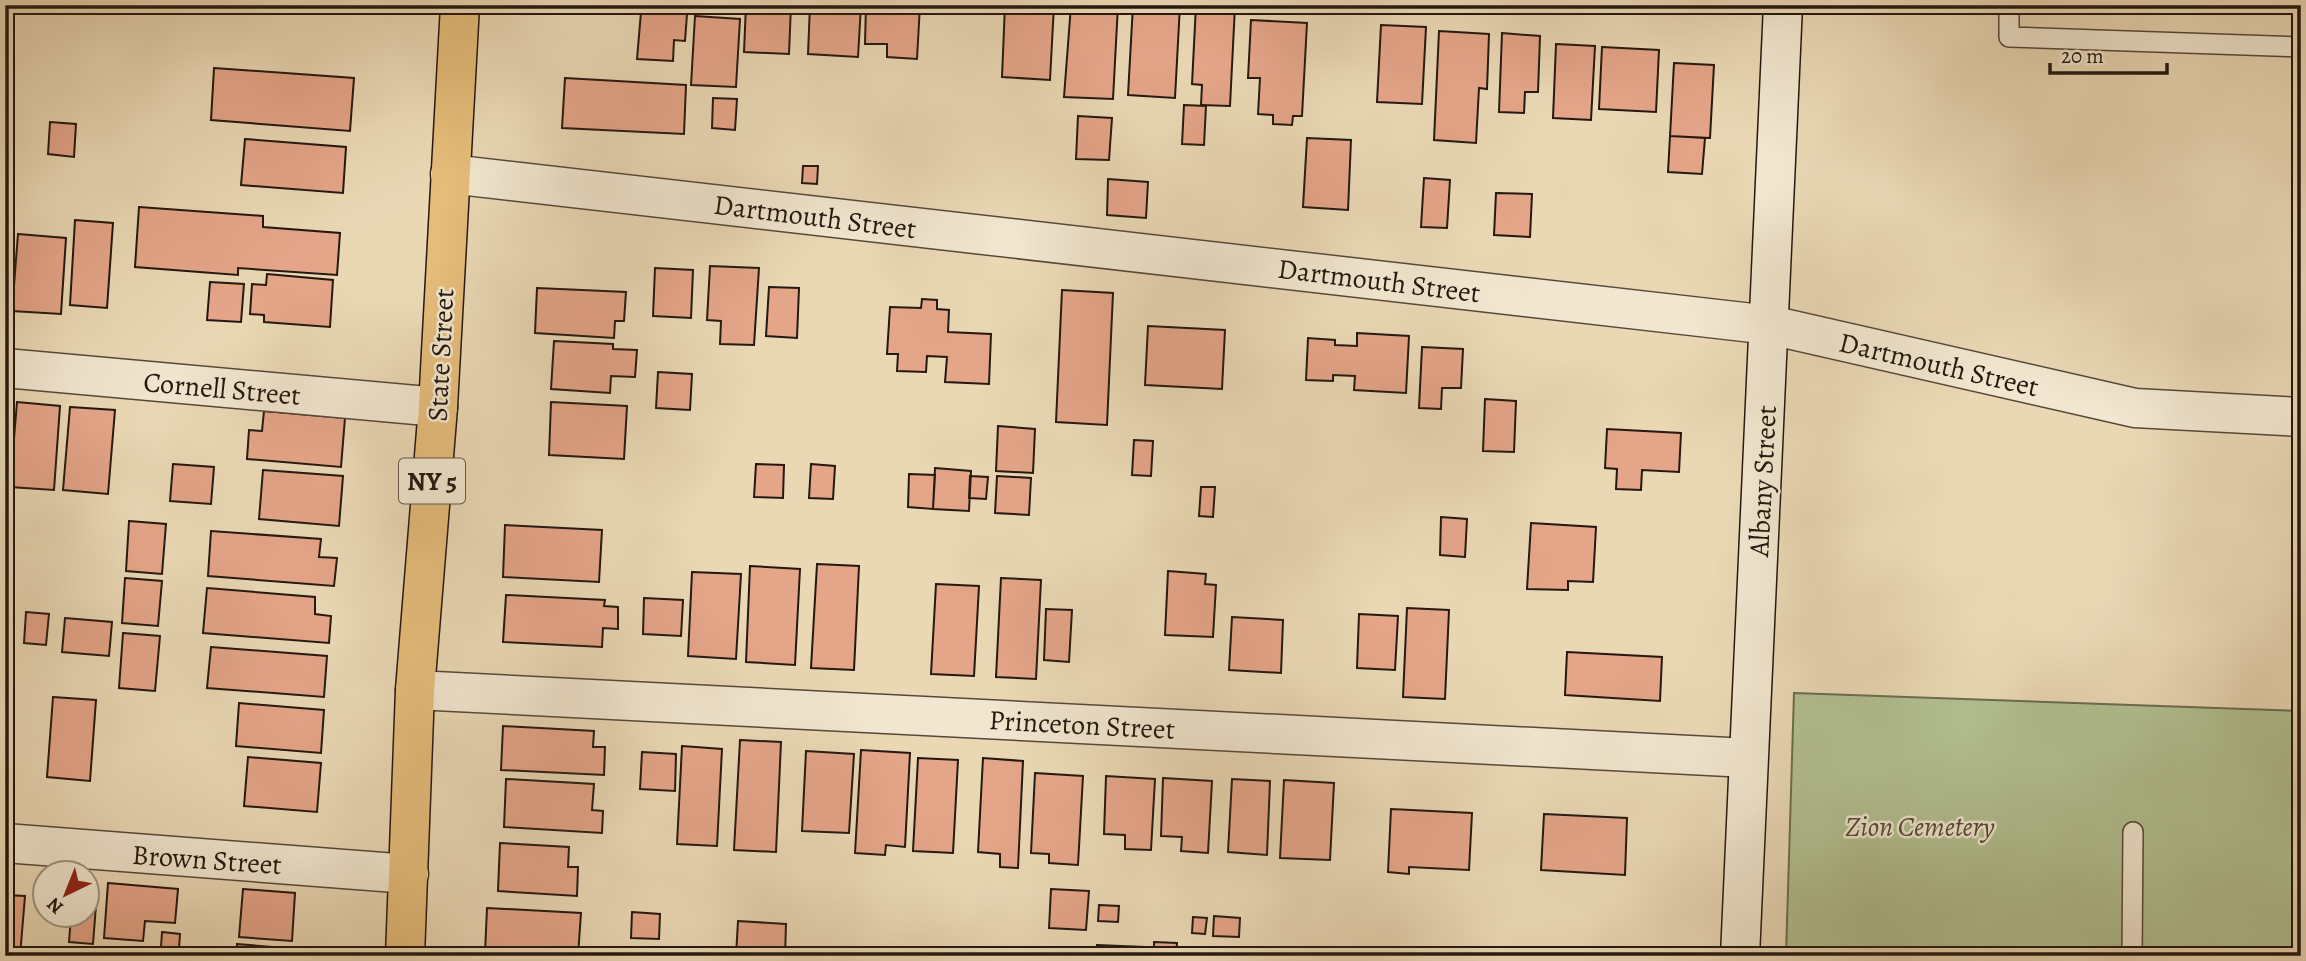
<svg xmlns="http://www.w3.org/2000/svg" width="2306" height="961" viewBox="0 0 2306 961" font-family="Alegreya,serif">
  <rect width="100%" height="100%" fill="#ead8b5"/>
  <filter id="stains"><feTurbulence type="fractalNoise" baseFrequency=".00286" numOctaves="4"/><feColorMatrix values="0 0 0 0 .2 0 0 0 0 .09 0 0 0 0 .02 0 0 0 .5 -.17"/></filter>
  <radialGradient id="worn" r=".72"><stop offset=".6" stop-color="#630" stop-opacity="0"/><stop offset="1" stop-color="#630" stop-opacity=".3"/></radialGradient>
  <path fill="#b2c091" stroke="#6b6c50" stroke-width="2" d="M 1794,693 L 2301,711 L 2301,956 L 1786,956 Z"/>
  <path fill="#e5a589" stroke="#241810" stroke-width="2" d="M 636,5 L 678,5 L 678,7 Z
    M 746,5 L 791,5 L 789,54 L 744,52 Z
    M 810,5 L 861,5 L 858,57 L 808,54 Z
    M 866,5 L 920,5 L 917,59 L 887,57 L 887,44 L 865,44 Z
    M 1005,5 L 1054,5 L 1050,80 L 1002,77 Z
    M 1071,5 L 1118,5 L 1113,99 L 1064,97 Z
    M 1133,5 L 1180,5 L 1175,98 L 1128,95 Z
    M 1196,5 L 1235,6 L 1230,106 L 1201,105 L 1202,85 L 1192,84 Z
    M 641,12 L 687,14 L 685,41 L 674,40 L 673,61 L 637,59 Z
    M 695,16 L 740,19 L 736,87 L 691,85 Z
    M 1251,20 L 1307,23 L 1302,116 L 1293,116 L 1292,125 L 1273,124 L 1273,115 L 1258,114 L 1260,78 L 1248,78 Z
    M 1381,25 L 1426,27 L 1422,104 L 1377,102 Z
    M 1439,31 L 1489,34 L 1487,89 L 1479,88 L 1476,143 L 1434,140 Z
    M 1502,33 L 1540,36 L 1538,92 L 1525,92 L 1524,113 L 1499,112 Z
    M 1556,44 L 1595,46 L 1591,120 L 1553,118 Z
    M 1602,47 L 1659,50 L 1656,112 L 1599,109 Z
    M 1674,63 L 1714,65 L 1710,138 L 1670,136 Z
    M 214,68 L 354,78 L 350,131 L 211,120 Z
    M 565,78 L 686,85 L 684,134 L 562,128 Z
    M 713,98 L 737,99 L 735,130 L 712,128 Z
    M 1184,105 L 1206,106 L 1204,145 L 1182,144 Z
    M 1078,116 L 1112,118 L 1109,160 L 1076,159 Z
    M 50,122 L 76,124 L 74,157 L 48,154 Z
    M 1670,136 L 1705,138 L 1702,174 L 1668,172 Z
    M 1307,138 L 1351,140 L 1348,210 L 1303,207 Z
    M 245,139 L 346,147 L 343,193 L 241,185 Z
    M 803,166 L 818,166 L 817,184 L 802,183 Z
    M 1424,178 L 1450,180 L 1447,228 L 1421,227 Z
    M 1108,179 L 1148,182 L 1146,218 L 1107,215 Z
    M 1496,193 L 1532,194 L 1530,237 L 1494,235 Z
    M 139,207 L 263,216 L 263,227 L 340,233 L 337,275 L 238,268 L 238,275 L 135,267 Z
    M 75,220 L 113,223 L 107,308 L 70,305 Z
    M 18,234 L 66,238 L 61,314 L 12,311 Z
    M 710,266 L 759,268 L 754,345 L 720,344 L 721,321 L 707,320 Z
    M 655,268 L 693,270 L 691,318 L 653,316 Z
    M 267,274 L 333,280 L 330,327 L 264,322 L 264,315 L 250,314 L 252,284 L 266,285 Z
    M 210,282 L 244,284 L 241,322 L 207,320 Z
    M 769,287 L 799,288 L 797,338 L 766,336 Z
    M 537,288 L 626,292 L 624,321 L 615,321 L 614,338 L 535,333 Z
    M 1062,290 L 1113,293 L 1107,425 L 1056,422 Z
    M 922,299 L 937,300 L 937,309 L 949,310 L 948,332 L 991,334 L 989,384 L 945,382 L 947,357 L 927,356 L 926,372 L 897,371 L 898,354 L 887,354 L 890,307 L 921,308 Z
    M 1148,326 L 1225,330 L 1222,389 L 1145,385 Z
    M 1357,333 L 1409,336 L 1406,393 L 1354,390 L 1355,376 L 1333,375 L 1333,381 L 1306,380 L 1308,338 L 1335,340 L 1335,345 L 1357,346 Z
    M 554,341 L 613,344 L 613,349 L 637,350 L 635,377 L 611,376 L 610,393 L 551,389 Z
    M 1422,347 L 1463,349 L 1461,388 L 1442,388 L 1441,409 L 1419,408 Z
    M 658,372 L 692,374 L 690,410 L 656,408 Z
    M 1485,399 L 1516,401 L 1514,452 L 1483,451 Z
    M 17,402 L 60,406 L 54,490 L 10,487 Z
    M 551,402 L 627,406 L 624,459 L 549,455 Z
    M 70,407 L 115,410 L 108,494 L 63,490 Z
    M 264,411 L 345,418 L 341,467 L 247,459 L 249,430 L 262,431 Z
    M 998,426 L 1035,429 L 1033,473 L 996,471 Z
    M 1607,429 L 1681,433 L 1679,472 L 1642,470 L 1641,490 L 1616,489 L 1617,469 L 1605,468 Z
    M 1134,440 L 1153,441 L 1151,476 L 1132,475 Z
    M 173,464 L 214,467 L 211,504 L 170,501 Z
    M 756,464 L 784,465 L 783,498 L 754,497 Z
    M 811,464 L 835,466 L 833,499 L 809,498 Z
    M 935,468 L 971,471 L 969,511 L 933,509 Z
    M 263,470 L 343,476 L 339,526 L 259,519 Z
    M 909,474 L 935,475 L 933,509 L 908,507 Z
    M 970,476 L 988,477 L 986,499 L 969,498 Z
    M 997,476 L 1031,478 L 1029,515 L 995,513 Z
    M 1201,487 L 1215,487 L 1213,517 L 1199,516 Z
    M 1441,517 L 1467,519 L 1465,557 L 1440,555 Z
    M 129,521 L 166,524 L 162,574 L 126,571 Z
    M 1531,523 L 1596,527 L 1593,582 L 1568,581 L 1568,590 L 1527,589 Z
    M 505,525 L 602,530 L 599,582 L 503,577 Z
    M 211,531 L 321,539 L 319,557 L 337,558 L 334,586 L 208,576 Z
    M 817,564 L 859,566 L 854,670 L 811,668 Z
    M 750,566 L 800,569 L 795,665 L 746,662 Z
    M 1168,571 L 1206,574 L 1205,584 L 1216,585 L 1213,637 L 1165,635 Z
    M 692,572 L 741,574 L 736,659 L 688,656 Z
    M 125,578 L 162,581 L 158,626 L 122,623 Z
    M 1001,578 L 1041,580 L 1036,679 L 996,677 Z
    M 936,584 L 979,586 L 974,676 L 931,674 Z
    M 207,588 L 315,597 L 315,614 L 331,616 L 329,643 L 203,633 Z
    M 506,595 L 605,600 L 604,606 L 618,607 L 618,629 L 603,628 L 602,647 L 503,642 Z
    M 644,598 L 683,600 L 681,636 L 643,634 Z
    M 1407,608 L 1449,610 L 1445,699 L 1403,697 Z
    M 1046,609 L 1072,610 L 1069,662 L 1044,660 Z
    M 26,612 L 49,614 L 46,645 L 24,643 Z
    M 1359,614 L 1398,616 L 1395,670 L 1357,668 Z
    M 1232,617 L 1283,620 L 1281,673 L 1229,670 Z
    M 65,618 L 112,622 L 109,656 L 62,652 Z
    M 123,633 L 160,636 L 155,691 L 119,688 Z
    M 211,647 L 327,656 L 324,697 L 207,688 Z
    M 1567,652 L 1662,657 L 1660,701 L 1565,695 Z
    M 53,697 L 96,700 L 90,781 L 47,777 Z
    M 239,703 L 324,710 L 321,753 L 236,746 Z
    M 503,726 L 594,731 L 593,747 L 605,747 L 604,775 L 501,770 Z
    M 740,740 L 781,742 L 776,852 L 734,850 Z
    M 682,746 L 722,749 L 717,846 L 677,844 Z
    M 861,750 L 910,753 L 905,847 L 886,845 L 885,855 L 855,853 Z
    M 806,751 L 854,754 L 849,833 L 802,831 Z
    M 642,752 L 676,754 L 675,791 L 640,789 Z
    M 248,757 L 321,763 L 317,812 L 244,806 Z
    M 918,758 L 958,760 L 953,853 L 913,851 Z
    M 983,758 L 1023,761 L 1018,868 L 1000,867 L 1000,854 L 978,852 Z
    M 1035,773 L 1083,776 L 1078,865 L 1049,863 L 1049,854 L 1031,853 Z
    M 1106,776 L 1155,779 L 1151,850 L 1125,849 L 1125,835 L 1104,834 Z
    M 1163,778 L 1212,781 L 1208,853 L 1181,851 L 1182,837 L 1161,836 Z
    M 506,779 L 594,784 L 592,810 L 603,811 L 602,833 L 504,827 Z
    M 1232,779 L 1270,781 L 1267,855 L 1228,852 Z
    M 1284,780 L 1334,783 L 1330,860 L 1280,858 Z
    M 1391,809 L 1472,813 L 1469,870 L 1409,867 L 1409,874 L 1388,872 Z
    M 1544,814 L 1627,818 L 1625,875 L 1541,870 Z
    M 500,843 L 569,847 L 568,867 L 578,867 L 577,896 L 498,891 Z
    M 108,883 L 178,889 L 175,923 L 145,921 L 143,941 L 104,938 Z
    M 243,889 L 295,893 L 292,941 L 239,937 Z
    M 1051,889 L 1089,891 L 1086,930 L 1049,928 Z
    M 5,895 L 25,896 L 20,956 L 5,956 Z
    M 88,904 L 96,905 L 93,944 L 69,942 L 71,916 L 88,916 Z
    M 1099,905 L 1119,906 L 1118,922 L 1098,921 Z
    M 487,908 L 581,913 L 578,956 L 485,953 Z
    M 632,912 L 660,914 L 659,939 L 631,938 Z
    M 1214,916 L 1240,918 L 1239,937 L 1213,936 Z
    M 1193,917 L 1207,918 L 1205,934 L 1192,933 Z
    M 738,921 L 786,924 L 785,956 L 736,956 Z
    M 162,932 L 180,934 L 179,948 L 161,947 Z
    M 1154,942 L 1177,943 L 1176,956 L 1154,956 Z
    M 237,944 L 296,949 L 295,956 L 237,956 Z
    M 1097,945 L 1145,947 L 1144,956 L 1096,956 Z
    M 1211,950 L 1235,952 L 1235,956 L 1210,956 Z"/>
  <g fill="none" stroke-linecap="round" stroke-linejoin="round">
    <defs>
      <path id="lane" d="M 2009,5 L 2009,37 L 2301,47
        M 2132,956 L 2133,832"/>
      <path id="street" d="M 450,174 L 1770,325 L 2135,408 L 2301,417
        M 5,368 L 438,407
        M 415,690 L 1748,758
        M 5,843 L 409,874"/>
      <path id="secondary" d="M 1740,956 L 1783,5"/>
      <path id="primary" d="M 405,956 L 415,690 L 438,407 L 460,5"/>
    </defs>
    <use href="#lane" stroke="#564839" stroke-width="22"/>
    <use href="#street" stroke="#564839" stroke-width="41"/>
    <use href="#secondary" stroke="#241810" stroke-width="41"/>
    <use href="#primary" stroke="#241810" stroke-width="41"/>
    <use href="#lane" stroke="#f1e6cf" stroke-width="19"/>
    <use href="#street" stroke="#f1e6cf" stroke-width="38"/>
    <use href="#secondary" stroke="#f1e6cf" stroke-width="38"/>
    <use href="#primary" stroke="#e5bc7a" stroke-width="38"/>
  </g>
  <g text-anchor="middle" stroke-width="5" stroke-linejoin="round" paint-order="stroke">
    <rect fill="#f1e6cf" stroke="#625649" stroke-width="2" x="399" y="458.5" width="66" height="45" rx="5"/>
    <g font-size="26" font-weight="bold" fill="#241810">
      <text x="432" y="490">NY 5</text>
    </g>
    <g font-size="28" fill="#241810" stroke="#f1e6cf">
      <text transform="translate(815 216) rotate(7)" y="10">Dartmouth Street</text>
      <text transform="translate(1379 280) rotate(7)" y="10">Dartmouth Street</text>
      <text transform="translate(440 355) rotate(-87)" y="10">State Street</text>
      <text transform="translate(1939 364) rotate(13)" y="10">Dartmouth Street</text>
      <text transform="translate(222 388) rotate(5)" y="10">Cornell Street</text>
      <text transform="translate(1762 481) rotate(-87)" y="10">Albany Street</text>
      <text transform="translate(1082 724) rotate(3)" y="10">Princeton Street</text>
      <text transform="translate(207 859) rotate(4)" y="10">Brown Street</text>
    </g>
    <g font-size="28" font-style="italic" fill="#4f4a37" stroke="#f1e6cf">
      <text x="1920" y="836">Zion Cemetery</text>
    </g>
  </g>
  <rect width="2306" height="961" fill="none" stroke="#ead8b5" stroke-width="28"/>
  <rect x="7" y="7" width="2292" height="947" fill="none" stroke="#241810" stroke-width="3.5"/>
  <rect x="14" y="14" width="2278" height="933" fill="none" stroke="#241810" stroke-width="2"/>
  <g transform="translate(66 894) rotate(223)"><circle r="33" fill="#f1e6cf" stroke="#9f9483" stroke-width="2"/>
  <path d="M0-5L12 26L0 18L-12 26Z" fill="#8f2418"/>
  <text y="-10" font-size="19" font-weight="bold" text-anchor="middle" fill="#241810">N</text>
  </g>
  <path d="M2050 63v10h117v-10" fill="none" stroke="#241810" stroke-width="3.5"/>
  <text x="2061" y="63" font-size="21" fill="#241810" stroke="#f1e6cf" stroke-width="5" paint-order="stroke">20 m</text>
  <rect width="100%" height="100%" filter="url(#stains)"/>
  <rect width="100%" height="100%" fill="url(#worn)"/>
</svg>
